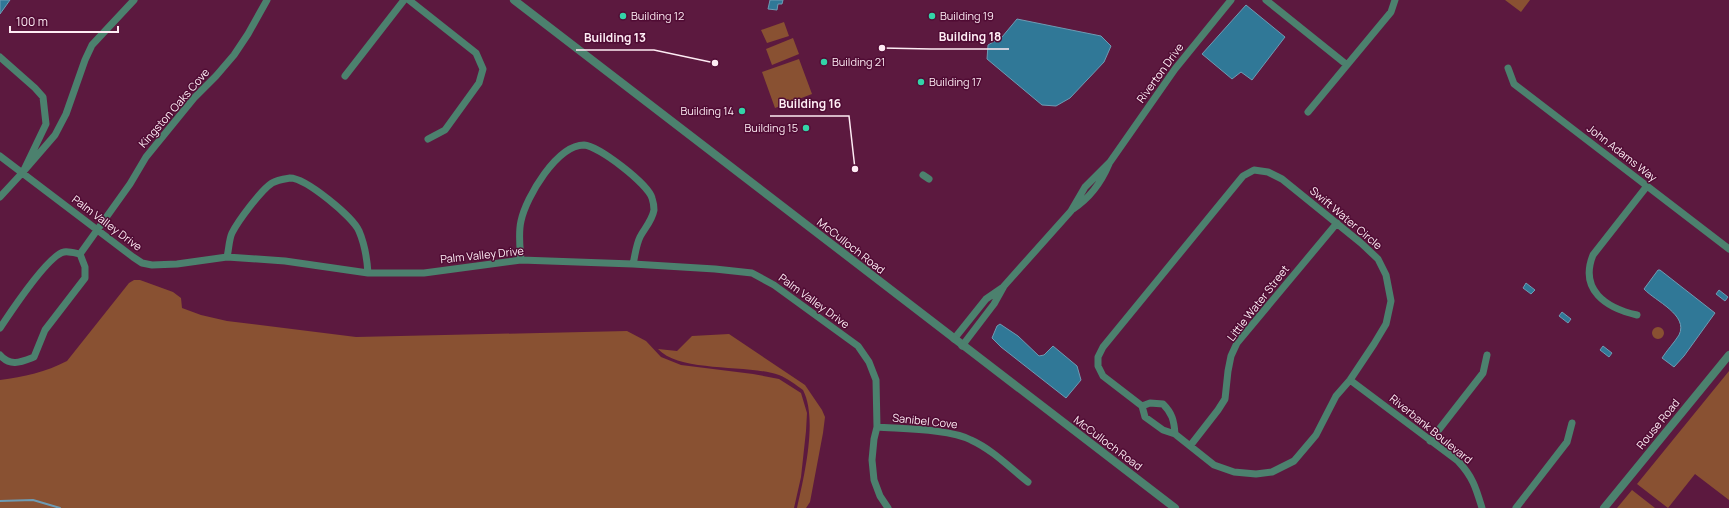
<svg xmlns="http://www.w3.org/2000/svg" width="1729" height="508" viewBox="0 0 1729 508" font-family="Manrope,sans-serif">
  <rect width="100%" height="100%" fill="#5c193f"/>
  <path fill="#895132" d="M 1505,0 L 1530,0 L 1521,12 Z
    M 784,22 L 789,36 L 767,43 L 761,30 Z
    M 793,38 L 799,54 L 772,65 L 766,49 Z
    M 799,59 L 812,94 L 775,108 L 762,72 Z
    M 134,280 L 140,280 L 173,292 L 181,298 L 182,308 L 201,315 L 227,321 L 356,337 L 627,331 L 646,341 L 661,357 L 681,365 L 753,374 L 779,379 L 801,393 L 807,413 L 806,431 L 801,477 L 794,508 L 0,508 L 0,380 C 24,377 46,372 67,361 L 129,283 Z
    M1652 333a6 6 0 1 1 12 0a6 6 0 1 1-12 0Z
    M 729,334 L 805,385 L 822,410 L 825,417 L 823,433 L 810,502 L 806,508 L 797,508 C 804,477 818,419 803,390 C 796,385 787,378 779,375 C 748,364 680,373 658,349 L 677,351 L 692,336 Z
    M 1729,371 L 1729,500 L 1695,474 L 1668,508 L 1637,484 Z
    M 1632,490 L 1655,508 L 1617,508 Z"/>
  <path fill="#307897" stroke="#6e9bb3" d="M 0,0 L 10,0 L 0,14 Z
    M 770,0 L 783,0 L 782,4 L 778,4 L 777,10 L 768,9 Z
    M 1246,5 L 1285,37 L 1252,80 L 1241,72 L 1232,79 L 1202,54 Z
    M 1017,19 L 1101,36 L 1111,46 L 1104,62 L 1070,98 L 1056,106 L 1042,105 L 987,59 L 988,45 L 1002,37 Z
    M 1658,270 L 1660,270 L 1715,313 L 1684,356 L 1674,367 L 1662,358 C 1667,350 1674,343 1679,335 C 1689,315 1655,301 1644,289 Z
    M 1526,283 L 1535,290 L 1531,294 L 1523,288 Z
    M 1719,290 L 1728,297 L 1725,301 L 1716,294 Z
    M 1562,312 L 1571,319 L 1568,323 L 1559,316 Z
    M 1000,324 L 1018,336 L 1039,356 L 1044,355 L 1053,346 L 1077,366 L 1081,380 L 1066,398 L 1001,347 L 992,338 L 997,326 Z
    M 1603,346 L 1612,353 L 1609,357 L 1600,350 Z"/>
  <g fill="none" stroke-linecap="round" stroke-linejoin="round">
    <path stroke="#6e9bb3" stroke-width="2" d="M 0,501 L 33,500 L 60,508"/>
    <path stroke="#4c816e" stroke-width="7" d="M 409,0 L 476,53 L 483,69 L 479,83 L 445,130 L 428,139
      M 1266,0 L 1347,65
      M 0,57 L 35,88 L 43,97 L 46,124 L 23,172 L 0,197
      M 1508,68 L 1514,84 L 1729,249
      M 345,76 L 404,0
      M 1308,112 L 1391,12 L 1395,0
      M 0,156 L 133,257 L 142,263 L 152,265 L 177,264 L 227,257 L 285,261 L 368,273 L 424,273 L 521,260 L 633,264 L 715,269 L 752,273 L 774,285 L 858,346 L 869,362 L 876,380 L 877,427 L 874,439 L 872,460 L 874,480 L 880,496 L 888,508
      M 1254,170 L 1268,172 L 1282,179 L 1361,243 L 1378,259 L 1386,275 L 1391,301 L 1386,324 L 1374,344 L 1350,380 L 1336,396 L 1316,435 L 1294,461 L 1272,472 L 1256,474 L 1234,472 L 1214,465 L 1175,434 L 1163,430 L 1145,417 L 1142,406 L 1103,376 L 1098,366 L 1098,357 L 1103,347 L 1243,176 Z
      M 23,172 L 55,135 L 66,114 L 85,60 L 92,45 L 134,0
      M 923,175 L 929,179
      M 1073,209 C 1090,198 1101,183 1109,164
      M 80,254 L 130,184 L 146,157 L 194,98 L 216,76 L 234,55 L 248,34 L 267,0
      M 227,257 C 229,249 229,239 232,233 C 238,221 261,190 272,183 C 277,180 284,179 290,178 C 306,178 353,217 359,231 C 365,245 367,258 368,273
      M 521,260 C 520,247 518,234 521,221 C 526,197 557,145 584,145 C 599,146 648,184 652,198 C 653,201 654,207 654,210 C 652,221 644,229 640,237 C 636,245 635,256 633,264
      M 1637,315 C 1606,308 1579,290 1593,255 L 1647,186
      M 0,328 C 10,313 48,255 64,252 C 68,251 75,253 80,254
      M 954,339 L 986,299 L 1002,288
      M 962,346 L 994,304 L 1004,286 L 1071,211 L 1085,187 L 1110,162 L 1175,69 L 1231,0
      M 0,355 C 10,367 21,362 34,357 L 45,330 L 85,278 L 85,267 L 80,254
      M 1350,380 L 1458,461 C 1473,477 1476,488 1482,508
      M 1142,406 L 1150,403 L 1163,404 C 1172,413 1174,420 1175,434
      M 877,427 C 903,429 950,429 971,440 C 993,450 1010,468 1028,482
      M 1430,441 L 1483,373 L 1487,355
      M 1190,446 L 1218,410 L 1225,399 L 1228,371 L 1231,356 L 1237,343 L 1337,223
      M 1516,508 L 1567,442 L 1572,423"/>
    <path stroke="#4c816e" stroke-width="8" d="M 514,0 L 1175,508
      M 1604,508 L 1729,355"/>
  </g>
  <g fill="#33d4a8" stroke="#500c34" stroke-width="1.5">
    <circle cx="623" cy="16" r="4"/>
    <circle cx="932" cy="16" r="4"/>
    <circle cx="824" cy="62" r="4"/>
    <circle cx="921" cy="82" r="4"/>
    <circle cx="742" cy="111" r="4"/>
    <circle cx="806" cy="128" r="4"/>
  </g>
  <g text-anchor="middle" stroke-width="3" stroke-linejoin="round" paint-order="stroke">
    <g font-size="11" fill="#feecf4" stroke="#500c34" text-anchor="start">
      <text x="631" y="20">Building 12</text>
      <text x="940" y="20">Building 19</text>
      <text x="832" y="66">Building 21</text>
      <text x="929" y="86">Building 17</text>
      <text x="734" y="115" text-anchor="end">Building 14</text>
      <text x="798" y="132" text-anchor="end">Building 15</text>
    </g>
    <g font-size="11" fill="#feecf4" stroke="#500c34">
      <text transform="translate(1160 73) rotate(-54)" y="4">Riverton Drive</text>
      <text transform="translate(174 108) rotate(-49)" y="4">Kingston Oaks Cove</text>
      <text transform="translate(1622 153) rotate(38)" y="4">John Adams Way</text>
      <text transform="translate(1346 218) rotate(40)" y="4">Swift Water Circle</text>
      <text transform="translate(107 223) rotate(37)" y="4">Palm Valley Drive</text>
      <text transform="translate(851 246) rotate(38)" y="4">McCulloch Road</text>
      <text transform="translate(482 255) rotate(-6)" y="4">Palm Valley Drive</text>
      <text transform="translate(814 301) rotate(36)" y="4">Palm Valley Drive</text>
      <text transform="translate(1258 303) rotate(-52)" y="4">Little Water Street</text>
      <text transform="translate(925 421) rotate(6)" y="4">Sanibel Cove</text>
      <text transform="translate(1658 424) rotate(-51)" y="4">Rouse Road</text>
      <text transform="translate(1431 429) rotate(39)" y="4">Riverbank Boulevard</text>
      <text transform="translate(1108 443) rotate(37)" y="4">McCulloch Road</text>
    </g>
  </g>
  <path fill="none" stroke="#feecf4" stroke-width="1.5" d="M882 48L931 49H1009M715 63L654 50H576M855 169L849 116H770"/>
  <g fill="#feecf4" stroke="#500c34" stroke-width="1.5">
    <circle cx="882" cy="48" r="4"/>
    <circle cx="715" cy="63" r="4"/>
    <circle cx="855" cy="169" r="4"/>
  </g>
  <g font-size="12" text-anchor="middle" font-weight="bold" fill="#feecf4" stroke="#500c34" stroke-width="3" stroke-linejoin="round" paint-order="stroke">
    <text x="970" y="41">Building 18</text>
    <text x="615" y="42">Building 13</text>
    <text x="810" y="108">Building 16</text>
  </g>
  <path d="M10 26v6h108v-6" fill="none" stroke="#feecf4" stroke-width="2"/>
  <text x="16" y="26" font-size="12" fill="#feecf4" stroke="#500c34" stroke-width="3" paint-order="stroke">100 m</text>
</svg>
